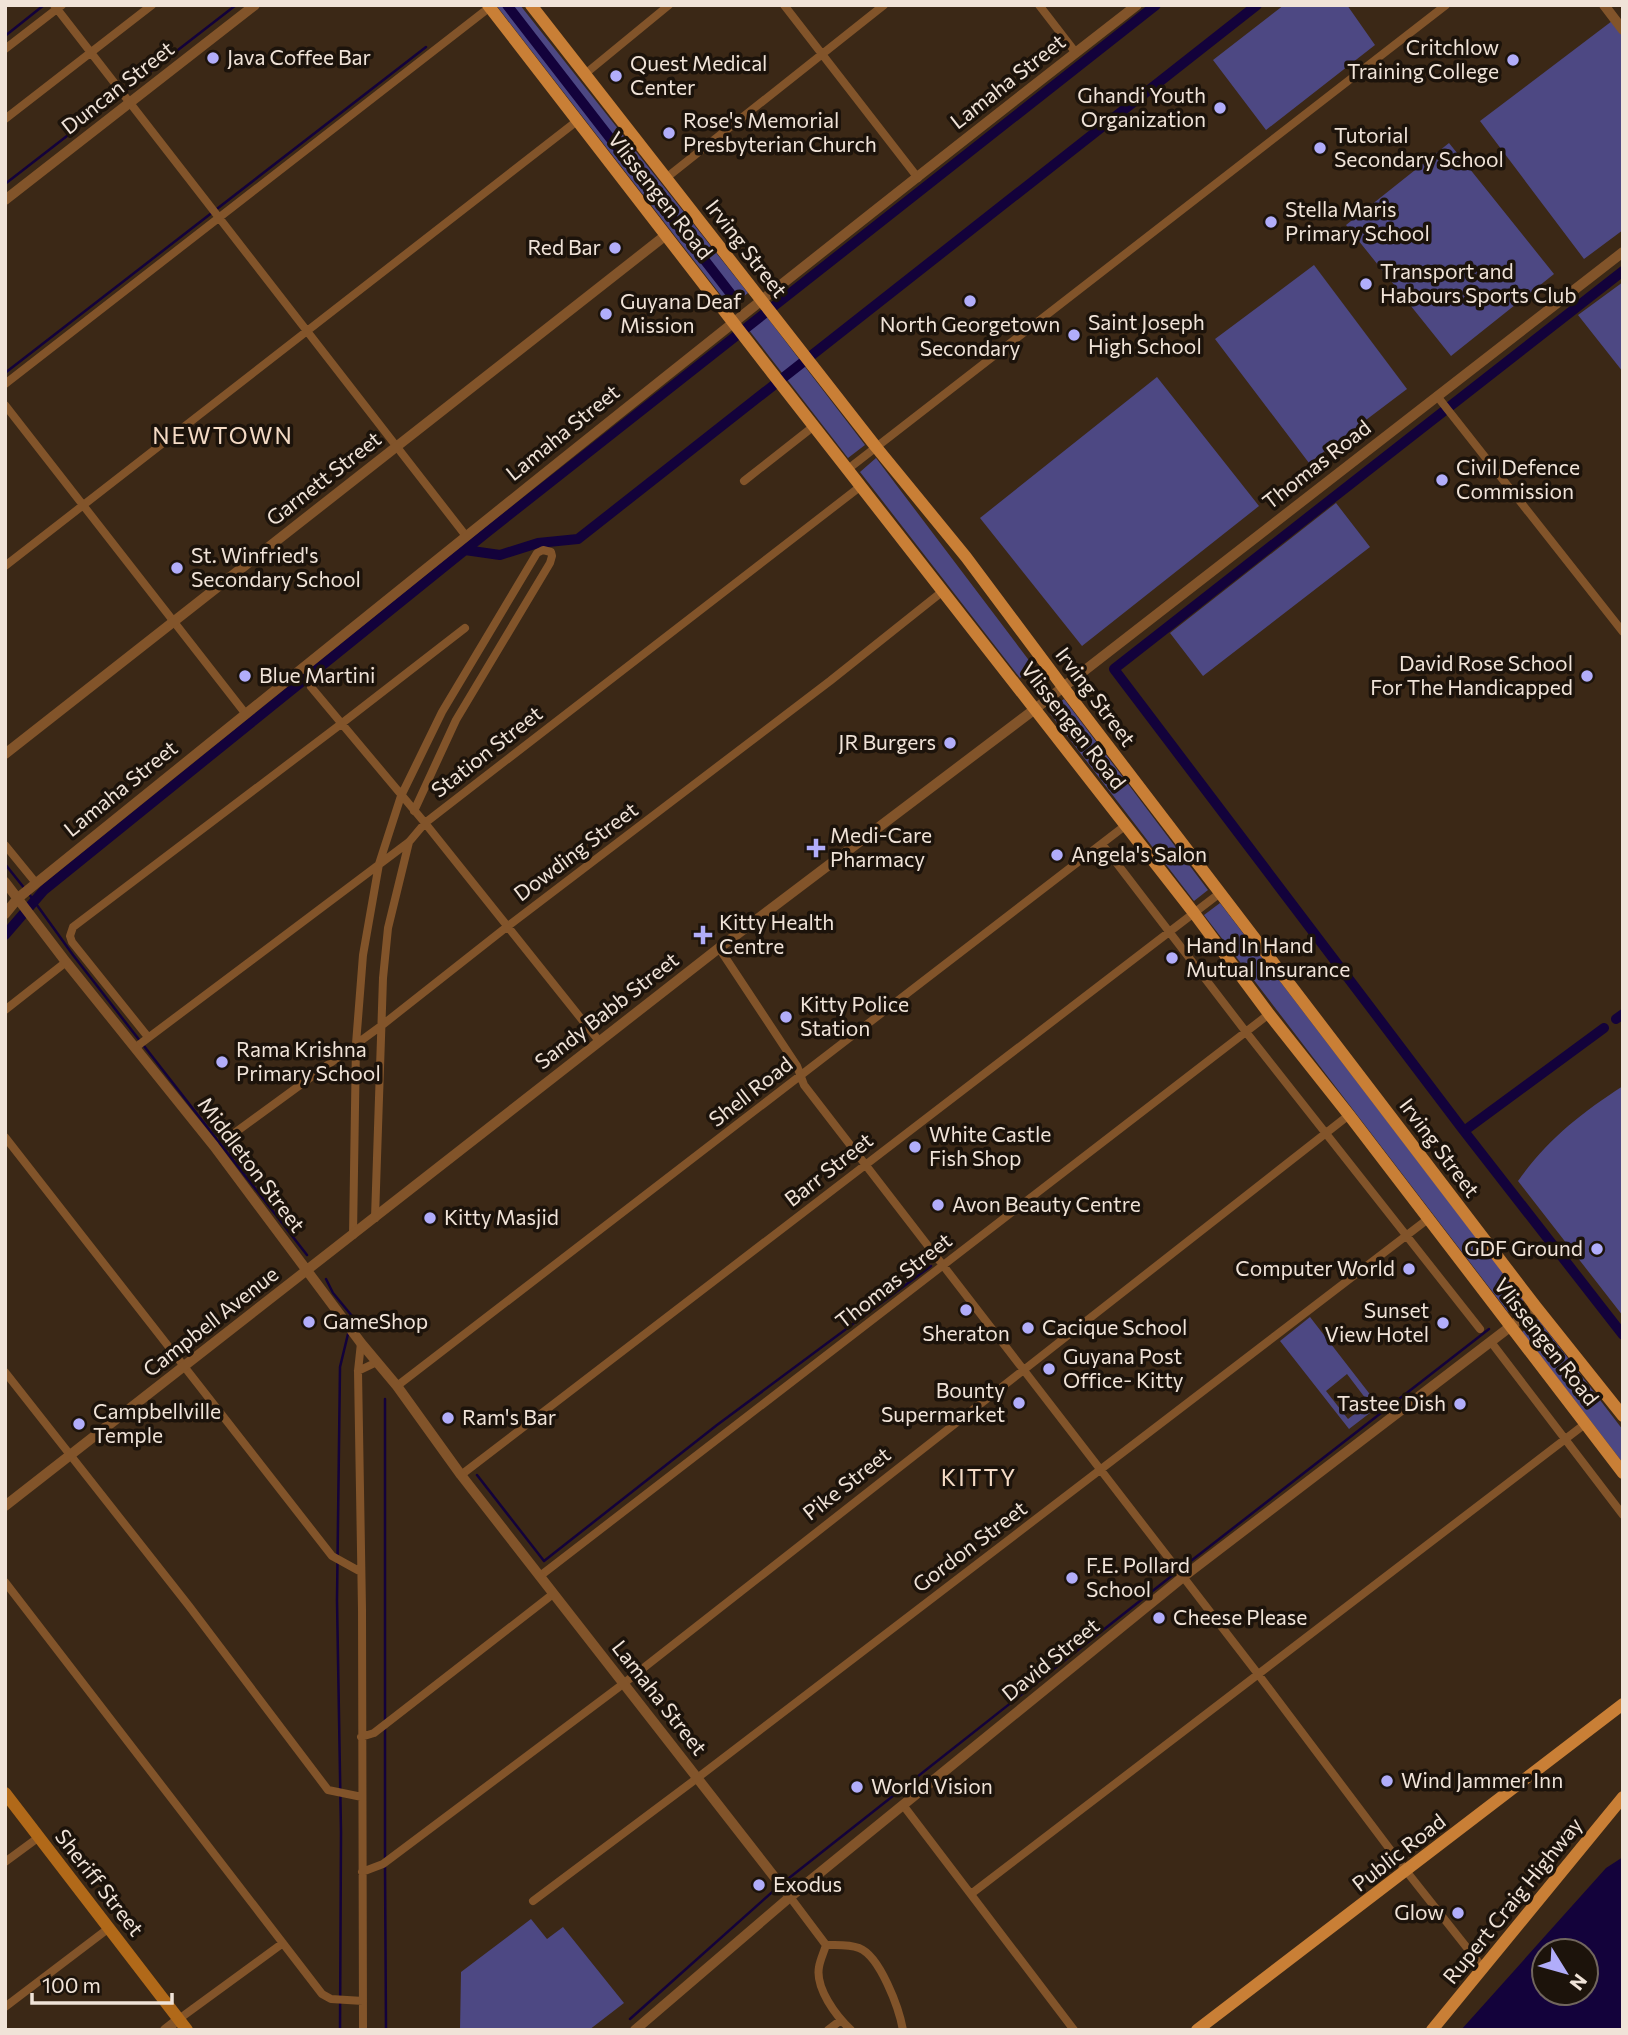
<svg xmlns="http://www.w3.org/2000/svg" width="1628" height="2035" viewBox="0 0 1628 2035" font-family="Commissioner,sans-serif">
  <rect width="100%" height="100%" fill="#3b2816"/>
  <path fill="#4d4883" fill-rule="evenodd" d="M 496,5 L 520,5 L 748,293 L 730,307 Z
    M 1284,5 L 1347,5 L 1375,45 L 1266,130 L 1213,60 Z
    M 1612,21 L 1623,36 L 1623,230 L 1584,259 L 1480,121 Z
    M 1449,143 L 1554,274 L 1451,356 L 1346,225 Z
    M 1314,265 L 1407,389 L 1309,463 L 1215,339 Z
    M 1623,282 L 1623,372 L 1578,315 Z
    M 763,312 L 865,445 L 848,458 L 745,325 Z
    M 1157,377 L 1259,506 L 1082,646 L 980,518 Z
    M 876,458 L 1034,667 L 1020,678 L 860,472 Z
    M 1336,503 L 1370,547 L 1203,676 L 1170,633 Z
    M 1064,699 L 1208,890 L 1194,901 L 1048,711 Z
    M 1220,903 L 1524,1300 L 1508,1312 L 1204,915 Z
    M 1623,1086 L 1623,1316 L 1518,1181 C 1548,1139 1580,1114 1623,1086 Z
    M 1310,1317 L 1379,1406 L 1349,1429 L 1280,1341 ZM 1347,1374 L 1369,1403 L 1348,1419 L 1326,1391 Z
    M 1538,1319 L 1623,1430 L 1623,1463 L 1522,1332 Z
    M 531,1919 L 547,1939 L 563,1927 L 624,2003 L 589,2030 L 460,2030 L 461,1972 Z"/>
  <path fill="#13023b" fill-rule="evenodd" d="M 1623,1857 L 1623,2030 L 1461,2030 L 1606,1868 ZM 1544,1951 L 1586,1951 L 1586,1993 L 1544,1993 Z"/>
  <g fill="none" stroke-linecap="round" stroke-linejoin="round">
    <path stroke="#13023b" stroke-width="2.5" d="M 5,36 L 44,5
      M 5,184 L 236,5
      M 5,373 L 426,47
      M 5,864 L 25,889
      M 29,894 L 73,955 L 307,1255
      M 326,1279 L 333,1293 L 352,1316 L 350,1324
      M 385,1399 L 385,1722
      M 477,1475 L 544,1561 L 717,1425 L 931,1266
      M 385,1729 L 385,1858
      M 385,1865 L 386,2030
      M 784,1882 L 1169,1578 L 1489,1329
      M 630,2019 L 779,1886
      M 340,2030 L 341,1832 L 337,1600 L 340,1367 L 348,1334"/>
    <path stroke="#13023b" stroke-width="10" d="M 507,5 L 734,298
      M 465,550 L 500,555 L 538,543 L 578,539 L 1257,5
      M 5,935 L 44,890 L 486,533 L 1156,5
      M 1616,1019 L 1623,1014
      M 1604,1028 L 1464,1131 L 1114,669 L 1623,271
      M 1464,1131 L 1623,1335"/>
    <path stroke="#82542a" stroke-width="8" d="M 54,5 L 466,536
      M 784,5 L 918,178
      M 1039,5 L 1076,53
      M 5,49 L 62,5
      M 585,74 L 669,5
      M 5,119 L 152,5
      M 666,178 L 884,5
      M 5,384 L 490,7
      M 1437,396 L 1623,632
      M 5,405 L 245,713
      M 848,469 L 1446,5
      M 744,481 L 814,426
      M 5,566 L 577,121
      M 311,687 L 425,823 L 599,1041
      M 1102,844 L 1246,1032 L 1480,1329
      M 5,845 L 36,883
      M 719,948 L 797,1066 L 804,1085 L 1258,1674 L 1407,1872 L 1483,1968
      M 5,1010 L 66,962
      M 148,1037 L 72,942 L 70,936 L 73,927 L 341,724 L 465,628
      M 136,1047 L 409,842 L 425,823 L 861,486
      M 5,1137 L 332,1556 L 361,1572
      M 229,1137 L 381,1026 L 508,926 L 830,681 L 943,591
      M 375,1218 L 383,978 L 388,928 L 409,842
      M 353,1235 L 356,1044 L 363,955 L 379,864 L 401,796 L 442,712 L 537,553 L 543,550 L 551,552 L 552,556 L 550,563 L 456,720 L 414,811
      M 1491,1342 L 1623,1515
      M 361,1343 L 358,1371 L 362,1609 L 363,2030
      M 358,1371 L 377,1362
      M 5,1372 L 189,1606 L 328,1790 L 362,1797
      M 397,1386 L 1126,825
      M 461,1475 L 1220,893
      M 540,1576 L 1269,1014
      M 5,1582 L 322,1994 L 331,1999 L 363,2001
      M 361,1737 L 374,1733 L 553,1594
      M 903,1805 L 1074,2030
      M 5,1862 L 39,1837
      M 362,1872 L 383,1864 L 623,1684 L 1349,1115
      M 971,1894 L 1585,1424
      M 790,1897 L 826,1945
      M 533,1901 L 696,1779 L 1428,1219
      M 826,1945 C 837,1945 849,1944 859,1948 C 880,1956 899,2008 903,2030
      M 826,1945 C 824,1952 820,1960 819,1967 C 815,1988 836,2016 851,2030
      M 5,2007 L 109,1928
      M 179,2019 L 283,1943
      M 828,2030 L 841,2020"/>
    <path stroke="#82542a" stroke-width="10" d="M 1604,5 L 1623,30
      M 5,200 L 255,5
      M 5,754 L 666,235
      M 5,882 L 66,962 L 214,1146 L 361,1343 L 397,1386 L 461,1475 L 790,1897
      M 5,914 L 18,898 C 389,598 760,298 1137,5
      M 5,1506 L 719,948 L 1035,709 L 1623,252
      M 165,2030 L 179,2019
      M 635,2030 L 790,1897 L 1183,1577 L 1536,1307"/>
    <path stroke="#b16919" stroke-width="12" d="M 5,1793 L 187,2030"/>
    <path stroke="#c97f36" stroke-width="12" d="M 488,5 L 773,374 L 1194,913 L 1269,1014 L 1349,1115 L 1623,1473
      M 531,5 L 876,447 L 966,557 L 1063,687 L 1536,1307 L 1623,1416
      M 1197,2030 L 1623,1704
      M 1432,2030 L 1623,1797"/>
  </g>
  <g fill="#b1adfa" stroke="#1c130b" stroke-width="2.5">
    <circle cx="213" cy="58" r="7"/>
    <circle cx="1513" cy="60" r="7"/>
    <circle cx="616" cy="76" r="7"/>
    <circle cx="1220" cy="108" r="7"/>
    <circle cx="669" cy="133" r="7"/>
    <circle cx="1320" cy="148" r="7"/>
    <circle cx="1271" cy="222" r="7"/>
    <circle cx="615" cy="248" r="7"/>
    <circle cx="1366" cy="284" r="7"/>
    <circle cx="970" cy="301" r="7"/>
    <circle cx="606" cy="314" r="7"/>
    <circle cx="1074" cy="335" r="7"/>
    <circle cx="1442" cy="480" r="7"/>
    <circle cx="177" cy="568" r="7"/>
    <circle cx="245" cy="676" r="7"/>
    <circle cx="1587" cy="676" r="7"/>
    <circle cx="950" cy="743" r="7"/>
    <path d="M812.5 837.5h7v7h7v7h-7v7h-7v-7h-7v-7h7z"/>
    <circle cx="1057" cy="855" r="7"/>
    <path d="M699.5 924.5h7v7h7v7h-7v7h-7v-7h-7v-7h7z"/>
    <circle cx="1172" cy="958" r="7"/>
    <circle cx="786" cy="1017" r="7"/>
    <circle cx="222" cy="1062" r="7"/>
    <circle cx="915" cy="1147" r="7"/>
    <circle cx="938" cy="1205" r="7"/>
    <circle cx="430" cy="1218" r="7"/>
    <circle cx="1597" cy="1249" r="7"/>
    <circle cx="1409" cy="1269" r="7"/>
    <circle cx="966" cy="1310" r="7"/>
    <circle cx="309" cy="1322" r="7"/>
    <circle cx="1443" cy="1323" r="7"/>
    <circle cx="1028" cy="1328" r="7"/>
    <circle cx="1049" cy="1369" r="7"/>
    <circle cx="1019" cy="1403" r="7"/>
    <circle cx="1460" cy="1404" r="7"/>
    <circle cx="448" cy="1418" r="7"/>
    <circle cx="79" cy="1424" r="7"/>
    <circle cx="1072" cy="1578" r="7"/>
    <circle cx="1159" cy="1618" r="7"/>
    <circle cx="1387" cy="1781" r="7"/>
    <circle cx="857" cy="1787" r="7"/>
    <circle cx="759" cy="1885" r="7"/>
    <circle cx="1458" cy="1913" r="7"/>
  </g>
  <g text-anchor="middle" stroke-width="7" stroke-linejoin="round" paint-order="stroke">
    <g font-size="21" fill="#f0e3d8" stroke="#1c130b" text-anchor="start">
      <text x="1499" y="55" text-anchor="end">Critchlow<tspan x="1499" dy="24">Training College</tspan></text>
      <text x="227" y="65">Java Coffee Bar</text>
      <text x="630" y="71">Quest Medical<tspan x="630" dy="24">Center</tspan></text>
      <text x="1206" y="103" text-anchor="end">Ghandi Youth<tspan x="1206" dy="24">Organization</tspan></text>
      <text x="683" y="128">Rose's Memorial<tspan x="683" dy="24">Presbyterian Church</tspan></text>
      <text x="1334" y="143">Tutorial<tspan x="1334" dy="24">Secondary School</tspan></text>
      <text x="1285" y="217">Stella Maris<tspan x="1285" dy="24">Primary School</tspan></text>
      <text x="601" y="255" text-anchor="end">Red Bar</text>
      <text x="1380" y="279">Transport and<tspan x="1380" dy="24">Habours Sports Club</tspan></text>
      <text x="620" y="309">Guyana Deaf<tspan x="620" dy="24">Mission</tspan></text>
      <text x="1088" y="330">Saint Joseph<tspan x="1088" dy="24">High School</tspan></text>
      <text x="970" y="332" text-anchor="middle">North Georgetown<tspan x="970" dy="24">Secondary</tspan></text>
      <text x="1456" y="475">Civil Defence<tspan x="1456" dy="24">Commission</tspan></text>
      <text x="191" y="563">St. Winfried's<tspan x="191" dy="24">Secondary School</tspan></text>
      <text x="1573" y="671" text-anchor="end">David Rose School<tspan x="1573" dy="24">For The Handicapped</tspan></text>
      <text x="259" y="683">Blue Martini</text>
      <text x="936" y="750" text-anchor="end">JR Burgers</text>
      <text x="830" y="843">Medi-Care<tspan x="830" dy="24">Pharmacy</tspan></text>
      <text x="1071" y="862">Angela's Salon</text>
      <text x="719" y="930">Kitty Health<tspan x="719" dy="24">Centre</tspan></text>
      <text x="1186" y="953">Hand In Hand<tspan x="1186" dy="24">Mutual Insurance</tspan></text>
      <text x="800" y="1012">Kitty Police<tspan x="800" dy="24">Station</tspan></text>
      <text x="236" y="1057">Rama Krishna<tspan x="236" dy="24">Primary School</tspan></text>
      <text x="929" y="1142">White Castle<tspan x="929" dy="24">Fish Shop</tspan></text>
      <text x="952" y="1212">Avon Beauty Centre</text>
      <text x="444" y="1225">Kitty Masjid</text>
      <text x="1583" y="1256" text-anchor="end">GDF Ground</text>
      <text x="1395" y="1276" text-anchor="end">Computer World</text>
      <text x="1429" y="1318" text-anchor="end">Sunset<tspan x="1429" dy="24">View Hotel</tspan></text>
      <text x="323" y="1329">GameShop</text>
      <text x="1042" y="1335">Cacique School</text>
      <text x="966" y="1341" text-anchor="middle">Sheraton</text>
      <text x="1063" y="1364">Guyana Post<tspan x="1063" dy="24">Office- Kitty</tspan></text>
      <text x="1005" y="1398" text-anchor="end">Bounty<tspan x="1005" dy="24">Supermarket</tspan></text>
      <text x="1446" y="1411" text-anchor="end">Tastee Dish</text>
      <text x="93" y="1419">Campbellville<tspan x="93" dy="24">Temple</tspan></text>
      <text x="462" y="1425">Ram's Bar</text>
      <text x="1086" y="1573">F.E. Pollard<tspan x="1086" dy="24">School</tspan></text>
      <text x="1173" y="1625">Cheese Please</text>
      <text x="1401" y="1788">Wind Jammer Inn</text>
      <text x="871" y="1794">World Vision</text>
      <text x="773" y="1892">Exodus</text>
      <text x="1444" y="1920" text-anchor="end">Glow</text>
    </g>
    <g font-size="21" fill="#f0e3d8" stroke="#1c130b">
      <text transform="translate(1008 82) rotate(-38)" y="7">Lamaha Street</text>
      <text transform="translate(118 88) rotate(-38)" y="7">Duncan Street</text>
      <text transform="translate(660 196) rotate(52)" y="7">Vlissengen Road</text>
      <text transform="translate(746 249) rotate(52)" y="7">Irving Street</text>
      <text transform="translate(563 433) rotate(-39)" y="7">Lamaha Street</text>
      <text transform="translate(1317 465) rotate(-38)" y="7">Thomas Road</text>
      <text transform="translate(324 479) rotate(-38)" y="7">Garnett Street</text>
      <text transform="translate(1095 697) rotate(53)" y="7">Irving Street</text>
      <text transform="translate(1073 726) rotate(52)" y="7">Vlissengen Road</text>
      <text transform="translate(487 752) rotate(-38)" y="7">Station Street</text>
      <text transform="translate(121 789) rotate(-39)" y="7">Lamaha Street</text>
      <text transform="translate(576 852) rotate(-37)" y="7">Dowding Street</text>
      <text transform="translate(607 1011) rotate(-38)" y="7">Sandy Babb Street</text>
      <text transform="translate(751 1092) rotate(-38)" y="7">Shell Road</text>
      <text transform="translate(1439 1148) rotate(53)" y="7">Irving Street</text>
      <text transform="translate(251 1165) rotate(53)" y="7">Middleton Street</text>
      <text transform="translate(829 1170) rotate(-38)" y="7">Barr Street</text>
      <text transform="translate(894 1281) rotate(-38)" y="7">Thomas Street</text>
      <text transform="translate(211 1322) rotate(-38)" y="7">Campbell Avenue</text>
      <text transform="translate(1546 1342) rotate(52)" y="7">Vlissengen Road</text>
      <text transform="translate(847 1484) rotate(-38)" y="7">Pike Street</text>
      <text transform="translate(970 1547) rotate(-37)" y="7">Gordon Street</text>
      <text transform="translate(1051 1660) rotate(-39)" y="7">David Street</text>
      <text transform="translate(659 1698) rotate(52)" y="7">Lamaha Street</text>
      <text transform="translate(1399 1853) rotate(-38)" y="7">Public Road</text>
      <text transform="translate(99 1883) rotate(52)" y="7">Sheriff Street</text>
      <text transform="translate(1513 1901) rotate(-51)" y="7">Rupert Craig Highway</text>
    </g>
    <g font-size="23" letter-spacing="2" fill="#f5dbc5" stroke="#1c130b">
      <text x="223" y="444">NEWTOWN</text>
      <text x="979" y="1486">KITTY</text>
    </g>
  </g>
  <rect width="1628" height="2035" fill="none" stroke="#f0e3d8" stroke-width="14"/>
  <g transform="translate(1565 1972) rotate(127)"><circle r="33" fill="#1c130b" stroke="#71665d" stroke-width="2"/>
  <path d="M0-5L12 26L0 18L-12 26Z" fill="#b1adfa"/>
  <text y="-10" font-size="19" font-weight="bold" text-anchor="middle" fill="#f0e3d8">N</text>
  </g>
  <path d="M32 1993v10h140v-10" fill="none" stroke="#f0e3d8" stroke-width="3.5"/>
  <text x="42" y="1993" font-size="21" fill="#f0e3d8" stroke="#1c130b" stroke-width="5" paint-order="stroke">100 m</text>
</svg>
